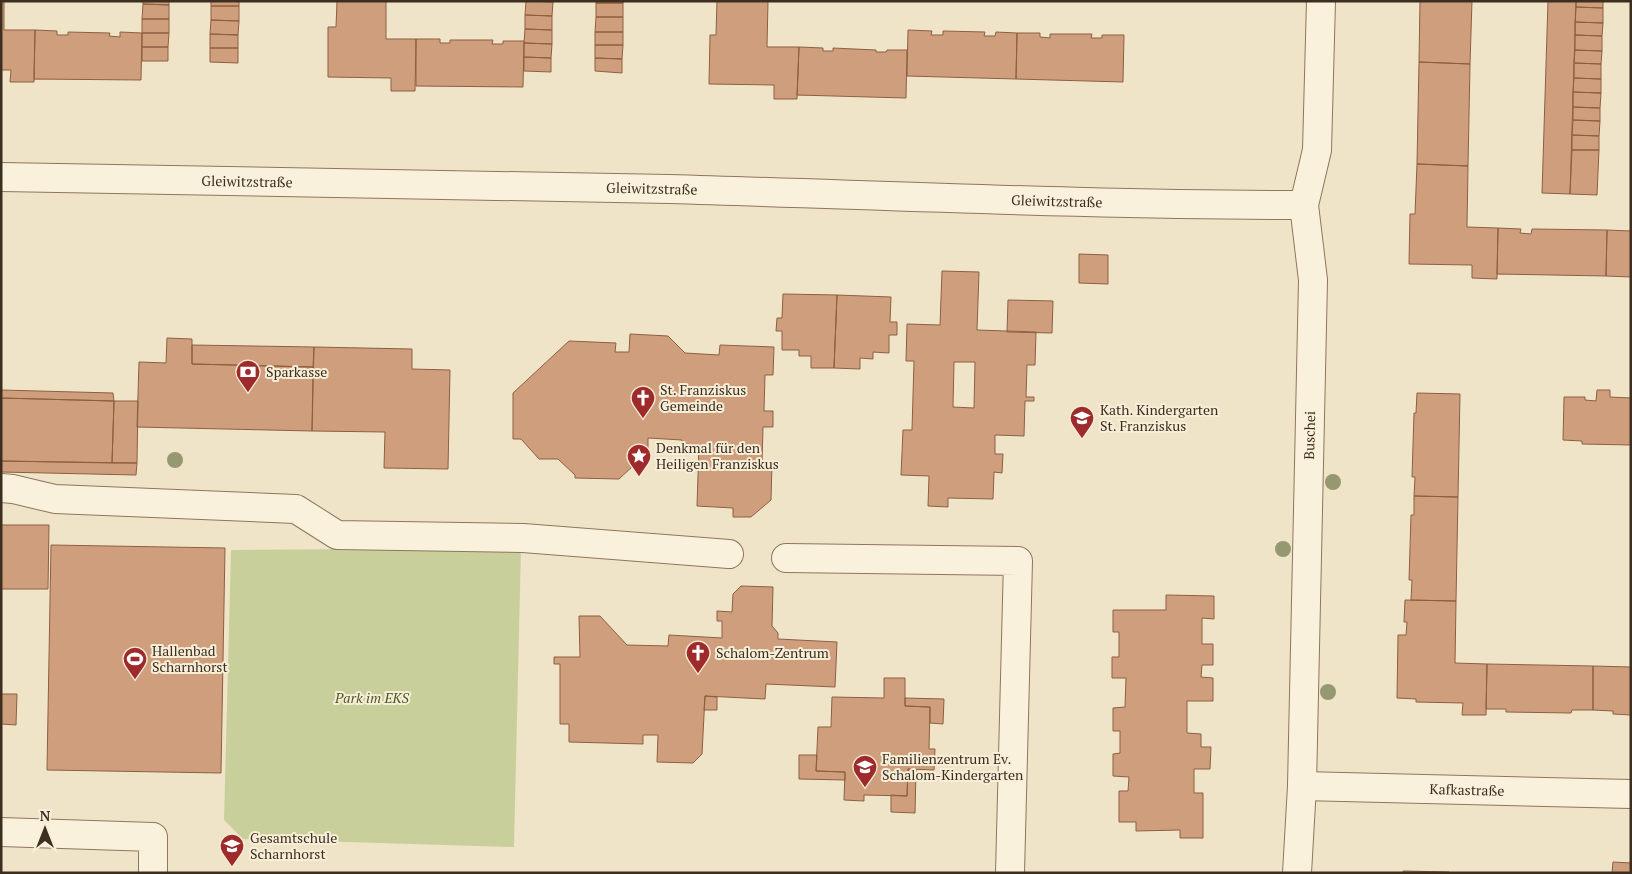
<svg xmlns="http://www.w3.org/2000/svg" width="1632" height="874" viewBox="0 0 1632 874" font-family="'PT Serif',serif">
  <rect width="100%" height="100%" fill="#f0e4c8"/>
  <path fill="#c9cf9b" d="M 521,548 L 514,847 L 243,839 L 224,820 L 231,550 Z"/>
  <path fill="#cf9f7d" stroke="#8d5f41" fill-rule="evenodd" d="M 1,1 L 4,1 L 4,30 L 35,30 L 34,82 L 10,82 L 11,70 L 1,70 Z
    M 143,1 L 169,1 L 169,5 L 143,4 Z
    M 211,1 L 239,1 L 239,6 L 211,6 Z
    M 337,1 L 386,1 L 386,39 L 416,39 L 415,91 L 391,91 L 391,78 L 328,77 L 328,27 L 336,27 Z
    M 526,1 L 553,2 L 552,16 L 525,15 Z
    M 596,1 L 624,1 L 623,3 L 596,3 Z
    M 717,1 L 768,1 L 767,47 L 799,47 L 797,99 L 774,99 L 774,85 L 709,84 L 710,35 L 716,35 Z
    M 1420,1 L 1472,1 L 1470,64 L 1419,62 Z
    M 1548,1 L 1576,1 L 1570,194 L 1542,193 Z
    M 1576,1 L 1603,1 L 1603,8 L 1576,7 Z
    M 596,3 L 623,3 L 623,17 L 596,17 Z
    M 143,4 L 169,5 L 169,19 L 142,19 Z
    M 211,6 L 239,6 L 239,21 L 211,20 Z
    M 1576,7 L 1603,8 L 1603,23 L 1575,22 Z
    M 525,15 L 552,16 L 552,30 L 525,29 Z
    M 596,17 L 623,17 L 623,32 L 595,32 Z
    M 142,19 L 169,19 L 169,33 L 142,33 Z
    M 211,20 L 239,21 L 238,35 L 210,34 Z
    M 1575,22 L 1603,23 L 1602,36 L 1575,35 Z
    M 525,29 L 552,30 L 552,44 L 524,43 Z
    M 35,30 L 57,31 L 57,35 L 68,35 L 68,32 L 110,33 L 109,36 L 120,37 L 120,32 L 142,33 L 141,80 L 34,79 Z
    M 908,30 L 932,31 L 931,35 L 943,35 L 943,31 L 985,32 L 984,36 L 995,36 L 996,32 L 1017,33 L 1016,79 L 907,76 Z
    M 595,32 L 623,32 L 623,45 L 595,45 Z
    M 142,33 L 169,33 L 168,47 L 142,47 Z
    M 1017,33 L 1040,33 L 1040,37 L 1050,38 L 1050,34 L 1092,34 L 1091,38 L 1102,38 L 1102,35 L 1124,35 L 1123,82 L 1016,79 Z
    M 210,34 L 238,35 L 238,48 L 210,48 Z
    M 1575,35 L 1602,36 L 1602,51 L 1575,50 Z
    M 416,39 L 440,39 L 440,43 L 450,43 L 450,40 L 493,40 L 492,44 L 503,44 L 503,41 L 524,41 L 523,87 L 416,86 Z
    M 524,43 L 552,44 L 551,58 L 524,57 Z
    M 595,45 L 623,45 L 622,59 L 595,58 Z
    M 142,47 L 168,47 L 168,61 L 142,61 Z
    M 799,47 L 823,48 L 823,51 L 833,51 L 833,48 L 876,50 L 876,52 L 886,52 L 887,50 L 907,50 L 906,98 L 797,95 Z
    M 210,48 L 238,48 L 238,63 L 210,62 Z
    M 1575,50 L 1602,51 L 1601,64 L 1574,63 Z
    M 524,57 L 551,58 L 551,72 L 524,71 Z
    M 595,58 L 622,59 L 622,73 L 595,71 Z
    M 1419,62 L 1470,64 L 1468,166 L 1417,164 Z
    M 1574,63 L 1601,64 L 1601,79 L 1574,78 Z
    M 1574,78 L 1601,79 L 1601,93 L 1573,92 Z
    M 1573,92 L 1601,93 L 1600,108 L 1573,107 Z
    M 1573,107 L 1600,108 L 1600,121 L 1573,120 Z
    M 1573,120 L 1600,121 L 1599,136 L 1572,135 Z
    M 1572,135 L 1599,136 L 1599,150 L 1572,150 Z
    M 1572,150 L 1599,150 L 1597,195 L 1570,194 Z
    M 1417,164 L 1468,166 L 1467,227 L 1498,228 L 1497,279 L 1472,278 L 1472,265 L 1409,264 L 1410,214 L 1415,214 Z
    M 1498,228 L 1521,229 L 1520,233 L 1531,234 L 1532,229 L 1607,230 L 1606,276 L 1497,274 Z
    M 1607,230 L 1631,231 L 1631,277 L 1606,276 Z
    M 1079,254 L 1108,255 L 1108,284 L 1079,283 Z
    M 942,271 L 979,272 L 977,330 L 1036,332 L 1035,365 L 1027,365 L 1026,397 L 1034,397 L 1034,401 L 1025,401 L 1024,436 L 995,435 L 995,454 L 1003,454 L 1002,473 L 994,472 L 993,499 L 948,498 L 948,507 L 928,506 L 929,476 L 901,475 L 903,430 L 912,430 L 914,361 L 906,361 L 907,324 L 940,325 ZM 954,362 L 975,362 L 974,408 L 953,407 Z
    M 783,294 L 837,295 L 834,368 L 811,368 L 811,356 L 799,356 L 799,350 L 782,350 L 782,331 L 776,331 L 777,318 L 782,318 Z
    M 837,295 L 891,297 L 890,322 L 897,322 L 897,335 L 889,335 L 889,353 L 873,352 L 873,359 L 860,358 L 860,369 L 834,368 Z
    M 1008,300 L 1053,301 L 1052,333 L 1007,332 Z
    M 630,334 L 668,336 L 685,353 L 719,355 L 720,345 L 774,347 L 773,375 L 765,375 L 764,411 L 773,411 L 773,427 L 763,427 L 762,462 L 772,463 L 771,500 L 751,517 L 733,517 L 733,508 L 697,506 L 699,445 L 682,444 L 682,440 L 648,438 L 648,452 L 619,479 L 575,478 L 575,475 L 558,459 L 539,459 L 521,439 L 513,439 L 513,393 L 569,341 L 616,343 L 615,352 L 629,352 Z
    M 167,338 L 192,339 L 192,364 L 313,367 L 312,431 L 137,427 L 139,362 L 166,363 Z
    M 192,345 L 314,347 L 313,367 L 192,364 Z
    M 314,347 L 412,349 L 412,369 L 450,370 L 448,469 L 384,468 L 385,432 L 312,431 Z
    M 1,390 L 113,393 L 114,401 L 1,398 Z
    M 1597,390 L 1610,390 L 1610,397 L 1631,398 L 1631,445 L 1582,444 L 1582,441 L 1563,440 L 1564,397 L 1585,397 L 1585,400 L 1596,401 Z
    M 1417,393 L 1460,394 L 1458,497 L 1414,496 L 1415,477 L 1412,477 L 1414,413 L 1416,413 Z
    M 1,398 L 114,401 L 112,463 L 1,461 Z
    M 114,401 L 138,401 L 137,463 L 112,463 Z
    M 1,461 L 137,463 L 136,475 L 1,472 Z
    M 1414,496 L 1458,497 L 1456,601 L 1411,600 L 1412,580 L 1409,580 L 1411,515 L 1414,515 Z
    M 1,525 L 49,525 L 48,589 L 1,589 Z
    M 51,545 L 225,548 L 221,773 L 47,770 Z
    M 741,586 L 773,587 L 772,626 L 778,633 L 778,639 L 837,642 L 835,687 L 766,684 L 765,699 L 705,696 L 702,754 L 693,763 L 657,762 L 658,735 L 643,735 L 643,744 L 569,742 L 569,724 L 560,724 L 560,664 L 554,664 L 554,657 L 580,657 L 579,616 L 600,616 L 627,645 L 668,646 L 669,635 L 722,638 L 722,621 L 717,621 L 717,611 L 732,612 L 733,594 Z
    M 1166,595 L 1214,596 L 1214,619 L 1202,618 L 1202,644 L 1213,644 L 1213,665 L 1202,665 L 1201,677 L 1213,678 L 1213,701 L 1187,701 L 1187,733 L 1201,734 L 1201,747 L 1211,747 L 1210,769 L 1194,769 L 1194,793 L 1203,793 L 1203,838 L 1180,838 L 1180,830 L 1136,831 L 1136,822 L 1119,822 L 1119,791 L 1128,791 L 1129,777 L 1113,776 L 1113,754 L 1120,753 L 1120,731 L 1113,731 L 1113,708 L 1125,707 L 1126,678 L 1112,678 L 1112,657 L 1119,657 L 1119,632 L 1113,632 L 1113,610 L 1166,610 Z
    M 1405,600 L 1456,601 L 1455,663 L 1487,664 L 1486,715 L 1462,715 L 1463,703 L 1416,702 L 1416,699 L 1397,698 L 1398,635 L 1406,635 L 1407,622 L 1404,622 Z
    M 1487,664 L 1593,666 L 1593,710 L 1572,710 L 1571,713 L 1506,712 L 1506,709 L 1486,709 Z
    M 1593,666 L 1631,667 L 1631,715 L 1613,714 L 1613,711 L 1593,710 Z
    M 884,678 L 905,678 L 905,706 L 930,707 L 929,749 L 935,749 L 934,770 L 908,769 L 907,796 L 864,795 L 864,801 L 844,800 L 845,772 L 816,771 L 818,727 L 831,727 L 832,697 L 884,698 Z
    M 1,694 L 17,694 L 16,725 L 1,724 Z
    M 705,696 L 717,697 L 717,710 L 704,710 Z
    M 905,698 L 944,699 L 943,724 L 930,723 L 930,707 L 905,706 Z
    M 799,755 L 817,755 L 816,771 L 845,772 L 845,780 L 799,779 Z
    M 908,769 L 916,770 L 915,813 L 891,812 L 891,795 L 907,796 Z
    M 1613,862 L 1631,863 L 1631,873 L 1612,873 Z
    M 1403,871 L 1449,872 L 1449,873 L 1403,873 Z"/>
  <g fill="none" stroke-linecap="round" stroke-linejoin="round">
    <defs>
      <g id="minor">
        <path id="s1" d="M 1,177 C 224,182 446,184 669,189 C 880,195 1092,205 1304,205"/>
        <path d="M 1,488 L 13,489 L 55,499 L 296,509 L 337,535 L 523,538 L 729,554"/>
        <path d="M 786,558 L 1018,561 L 1010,873"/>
        <path id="s2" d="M 1302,786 L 1631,794"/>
        <path d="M 1,832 L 153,837 L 153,873"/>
        <path id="s3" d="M 1297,873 L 1302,786 L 1313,280 L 1304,205 L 1317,150 L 1321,1"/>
      </g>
    </defs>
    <use href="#minor" stroke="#8d765c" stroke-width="30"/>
    <use href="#minor" stroke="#faf1dc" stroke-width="28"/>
  </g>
  <g fill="#96986f">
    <circle cx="175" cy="460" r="8"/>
    <circle cx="1333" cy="482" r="8"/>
    <circle cx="1283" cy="549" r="8"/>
    <circle cx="1328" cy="692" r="8"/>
  </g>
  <defs>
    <symbol id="bank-pin" viewBox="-11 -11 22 30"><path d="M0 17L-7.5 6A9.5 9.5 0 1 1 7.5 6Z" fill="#9e2a2b" stroke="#f7eed8"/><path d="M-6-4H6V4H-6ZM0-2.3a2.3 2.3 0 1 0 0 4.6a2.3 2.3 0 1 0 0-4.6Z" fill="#fff"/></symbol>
    <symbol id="church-pin" viewBox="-11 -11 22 30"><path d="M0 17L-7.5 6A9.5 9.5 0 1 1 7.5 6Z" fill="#9e2a2b" stroke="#f7eed8"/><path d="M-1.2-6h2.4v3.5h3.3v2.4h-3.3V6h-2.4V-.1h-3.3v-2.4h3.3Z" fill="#fff"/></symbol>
    <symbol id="school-pin" viewBox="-11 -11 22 30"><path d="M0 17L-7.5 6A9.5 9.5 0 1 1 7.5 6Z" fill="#9e2a2b" stroke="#f7eed8"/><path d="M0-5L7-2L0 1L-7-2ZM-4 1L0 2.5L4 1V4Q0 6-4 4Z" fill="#fff"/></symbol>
    <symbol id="sight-pin" viewBox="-11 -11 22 30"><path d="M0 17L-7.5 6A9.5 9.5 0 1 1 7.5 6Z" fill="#9e2a2b" stroke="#f7eed8"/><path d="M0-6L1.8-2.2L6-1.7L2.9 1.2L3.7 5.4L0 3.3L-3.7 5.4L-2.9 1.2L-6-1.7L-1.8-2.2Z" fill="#fff"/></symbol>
    <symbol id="stadium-pin" viewBox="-11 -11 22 30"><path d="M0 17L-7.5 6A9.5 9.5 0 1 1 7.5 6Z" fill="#9e2a2b" stroke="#f7eed8"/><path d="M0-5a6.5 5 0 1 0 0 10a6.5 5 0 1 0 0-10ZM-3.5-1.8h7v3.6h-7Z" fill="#fff"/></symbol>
  </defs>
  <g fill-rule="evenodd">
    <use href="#bank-pin" x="234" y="358" width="28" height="38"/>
    <use href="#church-pin" x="629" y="384" width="28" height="38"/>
    <use href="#school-pin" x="1068" y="404" width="28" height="38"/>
    <use href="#sight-pin" x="625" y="442" width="28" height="38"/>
    <use href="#church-pin" x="684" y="639" width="28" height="38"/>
    <use href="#stadium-pin" x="121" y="645" width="28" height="38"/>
    <use href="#school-pin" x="851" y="753" width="28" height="38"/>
    <use href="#school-pin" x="218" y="832" width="28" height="38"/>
  </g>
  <g text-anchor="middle" stroke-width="4" stroke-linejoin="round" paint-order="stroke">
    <g font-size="14" fill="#3d2e20" stroke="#f7eed8">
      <text dy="5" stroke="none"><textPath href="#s1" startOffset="246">Gleiwitzstraße</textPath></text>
      <text dy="5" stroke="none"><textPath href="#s1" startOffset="651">Gleiwitzstraße</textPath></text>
      <text dy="5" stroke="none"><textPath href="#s1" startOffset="1056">Gleiwitzstraße</textPath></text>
      <text dy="5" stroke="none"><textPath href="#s3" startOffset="438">Buschei</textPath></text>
      <text dy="5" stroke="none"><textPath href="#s2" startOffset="165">Kafkastraße</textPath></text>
    </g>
    <g font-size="14" fill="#3d2e20" stroke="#f7eed8" text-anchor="start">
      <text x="266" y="377">Sparkasse</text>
      <text x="660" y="395">St. Franziskus<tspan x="660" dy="16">Gemeinde</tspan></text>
      <text x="1100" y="415">Kath. Kindergarten<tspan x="1100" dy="16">St. Franziskus</tspan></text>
      <text x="656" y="453">Denkmal für den<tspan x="656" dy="16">Heiligen Franziskus</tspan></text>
      <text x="152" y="656">Hallenbad<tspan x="152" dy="16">Scharnhorst</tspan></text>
      <text x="716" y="658">Schalom-Zentrum</text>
      <text x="882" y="764">Familienzentrum Ev.<tspan x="882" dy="16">Schalom-Kindergarten</tspan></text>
      <text x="250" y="843">Gesamtschule<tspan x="250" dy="16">Scharnhorst</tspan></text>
    </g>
    <g font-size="14" font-style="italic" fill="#4d5a26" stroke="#f7eed8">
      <text x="372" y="703">Park im EKS</text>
    </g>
  </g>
  <rect width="1632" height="874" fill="none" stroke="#3d2e20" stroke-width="5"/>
  <g transform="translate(45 829)" stroke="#f7eed8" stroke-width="4" paint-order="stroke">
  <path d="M0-4L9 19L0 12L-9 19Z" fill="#3d2e20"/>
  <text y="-8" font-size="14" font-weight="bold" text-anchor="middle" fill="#3d2e20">N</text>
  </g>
</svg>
